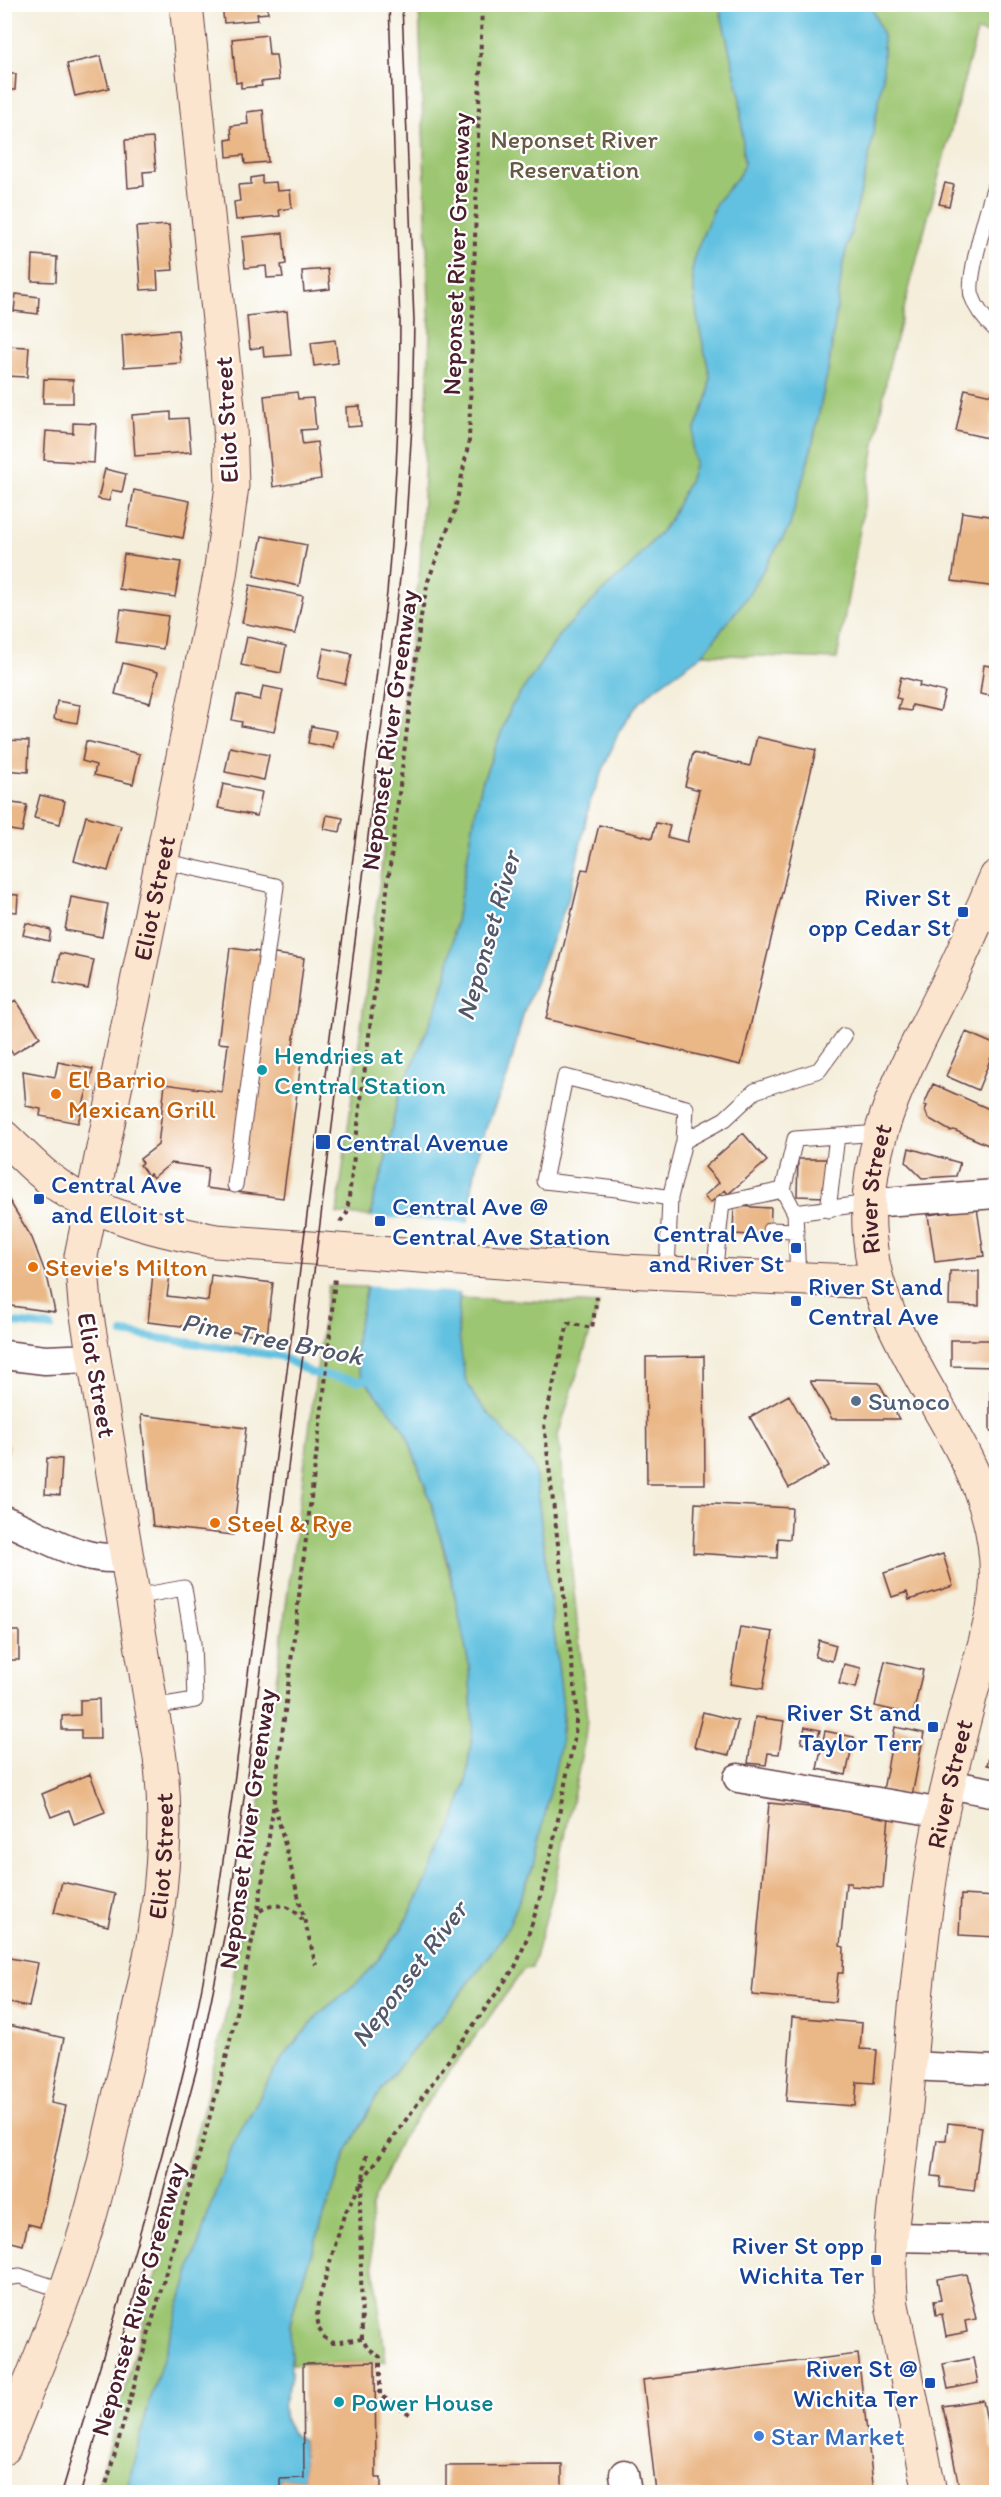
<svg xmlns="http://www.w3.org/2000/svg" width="1001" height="2497" viewBox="0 0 1001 2497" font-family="Itim,sans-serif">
  <rect width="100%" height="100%" fill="#fff"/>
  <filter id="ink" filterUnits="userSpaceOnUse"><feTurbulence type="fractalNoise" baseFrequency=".0167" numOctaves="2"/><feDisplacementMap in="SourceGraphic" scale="12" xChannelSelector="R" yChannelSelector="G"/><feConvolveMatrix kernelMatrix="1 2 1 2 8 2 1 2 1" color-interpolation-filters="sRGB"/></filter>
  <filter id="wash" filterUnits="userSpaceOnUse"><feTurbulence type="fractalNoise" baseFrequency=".008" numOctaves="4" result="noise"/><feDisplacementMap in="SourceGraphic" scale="24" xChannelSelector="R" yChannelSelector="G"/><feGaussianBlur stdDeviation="1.35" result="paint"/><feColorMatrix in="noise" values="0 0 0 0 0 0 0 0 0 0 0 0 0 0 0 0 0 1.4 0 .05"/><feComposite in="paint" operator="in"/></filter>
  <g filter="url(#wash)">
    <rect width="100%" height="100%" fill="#f4eedb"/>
    <path fill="#9dc672" stroke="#74724e" stroke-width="1.5" d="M 419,5 L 719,5 L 740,96 L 744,164 L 738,177 L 716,203 L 696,252 L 692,272 L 697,316 L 710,376 L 708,396 L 695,429 L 692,444 L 695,463 L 690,479 L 669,522 L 632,565 L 609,585 L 562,632 L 511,707 L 482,783 L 475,815 L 447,973 L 437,1007 L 397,1101 L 384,1168 L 373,1200 L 371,1216 L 337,1214 L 420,568 L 430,334 Z
      M 871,5 L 996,5 L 993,35 L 977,31 L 889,365 L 837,659 L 703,654 L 746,598 L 789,528 L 812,446 L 829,365 L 843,263 L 867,167 L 883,78 L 883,36 Z
      M 328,1286 L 367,1287 L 357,1332 L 363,1378 L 400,1423 L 408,1438 L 432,1505 L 460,1616 L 469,1665 L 473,1726 L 466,1783 L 448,1838 L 403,1927 L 366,1975 L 320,2013 L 293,2045 L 274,2071 L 232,2147 L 210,2207 L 148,2407 L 126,2492 L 96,2492 L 205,2103 L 230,1996 L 261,1796 Z
      M 459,1298 L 599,1304 L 558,1435 L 587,1719 L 585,1738 L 555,1885 L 532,1968 L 524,1969 L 401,2139 L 371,2208 L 372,2254 L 386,2362 L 292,2364 L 289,2341 L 290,2324 L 298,2292 L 345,2155 L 376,2098 L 396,2070 L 459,1996 L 498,1944 L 508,1927 L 534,1865 L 563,1726 L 563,1708 L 535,1471 L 531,1462 C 510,1439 474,1407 465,1377 C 457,1353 458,1324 459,1298 Z"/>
    <path fill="#62c1e0" stroke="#567086" stroke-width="1.5" d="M 719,5 L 871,5 L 883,36 L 883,78 L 867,167 L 843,263 L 829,365 L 812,446 L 789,528 L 746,598 L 703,654 L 654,689 L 637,705 L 619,731 L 590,802 L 568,900 L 524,1011 L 508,1075 L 487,1125 L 478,1156 L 472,1188 L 459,1298 L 458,1329 L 465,1378 L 475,1398 L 531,1462 L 535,1471 L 563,1708 L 560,1746 L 534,1865 L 508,1927 L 498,1944 L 459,1996 L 396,2070 L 376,2098 L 345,2155 L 298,2292 L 290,2324 L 291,2377 L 283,2406 L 285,2421 L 292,2433 L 303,2440 L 304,2478 L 280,2479 L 280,2492 L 126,2492 L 148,2407 L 210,2207 L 232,2147 L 274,2071 L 293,2045 L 320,2013 L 366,1975 L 403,1927 L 448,1838 L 466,1783 L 473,1726 L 469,1665 L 449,1567 L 432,1505 L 408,1438 L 400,1423 L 363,1378 L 357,1366 L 355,1353 L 357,1332 L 367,1287 L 373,1200 L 384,1168 L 397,1101 L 437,1007 L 447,973 L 475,815 L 482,783 L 511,707 L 562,632 L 609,585 L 632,565 L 669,522 L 690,479 L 695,463 L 692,445 L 695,429 L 708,396 L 710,376 L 697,316 L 692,272 L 696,252 L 716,203 L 738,177 L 744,164 L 740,96 Z"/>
    <path fill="#f4eedb" d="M 368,1217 L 470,1223 L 463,1293 L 364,1286 Z"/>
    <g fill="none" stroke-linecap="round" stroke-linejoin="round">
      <path stroke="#62c1e0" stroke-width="8" d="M 4,1322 L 51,1327
        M 123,1333 L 280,1356 L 312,1373 L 360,1381 L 373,1378"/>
    </g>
    <g id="blocks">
      <path fill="#eab787" d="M 222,5 L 267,5 L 268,13 L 257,14 L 258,20 L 224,23 Z
        M 267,35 L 269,55 L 276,55 L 279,80 L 261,82 L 262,86 L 241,88 L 241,82 L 236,83 L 232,39 Z
        M 101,56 L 109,88 L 75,96 L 67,64 Z
        M 4,74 L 16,74 L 15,90 L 4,90 Z
        M 263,110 L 268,162 L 245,164 L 244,155 L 227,157 L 226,140 L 232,139 L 231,126 L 248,124 L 247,112 Z
        M 153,138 L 156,171 L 143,172 L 144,186 L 128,188 L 125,140 Z
        M 262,176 L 262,183 L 276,182 L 277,191 L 290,190 L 292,208 L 279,210 L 280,216 L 236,220 L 234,202 L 240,201 L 238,185 L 251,184 L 251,178 Z
        M 945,183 L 954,185 L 949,206 L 939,204 Z
        M 169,225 L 173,270 L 157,271 L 158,289 L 141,290 L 136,227 Z
        M 283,233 L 286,264 L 281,265 L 283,277 L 267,278 L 266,266 L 245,268 L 242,237 Z
        M 4,235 L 11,235 L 10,258 L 4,258 Z
        M 33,255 L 57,257 L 56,282 L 32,281 Z
        M 328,269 L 330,289 L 304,292 L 302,271 Z
        M 16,294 L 39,297 L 38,314 L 14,311 Z
        M 287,311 L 291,355 L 264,357 L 263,347 L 250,349 L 247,316 Z
        M 178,330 L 181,363 L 124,367 L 122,335 Z
        M 335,340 L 338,363 L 314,366 L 311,343 Z
        M 4,346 L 29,347 L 27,377 L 4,376 Z
        M 44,379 L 73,380 L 73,403 L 43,403 Z
        M 965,389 L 996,396 L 988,438 L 956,431 Z
        M 297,392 L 298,399 L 313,398 L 316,429 L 301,430 L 302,441 L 303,444 L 317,442 L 321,479 L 273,487 L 264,396 Z
        M 360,406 L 361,426 L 347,427 L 346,407 Z
        M 171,412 L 171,419 L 188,418 L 191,452 L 135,456 L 132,415 Z
        M 73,423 L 96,424 L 94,463 L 44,460 L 46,431 L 73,433 Z
        M 105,469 L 126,474 L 122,492 L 112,490 L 109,501 L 98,499 Z
        M 134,490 L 190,501 L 183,538 L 127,527 Z
        M 962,512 L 996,517 L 996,587 L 952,581 Z
        M 262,536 L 307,545 L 299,586 L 254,576 Z
        M 124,554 L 181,562 L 175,597 L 119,589 Z
        M 250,585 L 303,596 L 295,634 L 242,623 Z
        M 121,609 L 168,616 L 163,649 L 116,642 Z
        M 247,637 L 286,646 L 281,673 L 241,665 Z
        M 324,648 L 352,654 L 345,684 L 318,678 Z
        M 123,663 L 158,672 L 150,703 L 115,694 Z
        M 984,665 L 996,667 L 996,703 L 991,702 L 991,696 L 980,694 Z
        M 901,677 L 920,682 L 919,686 L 945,692 L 940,711 L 912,705 L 911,711 L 898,709 L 901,699 L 896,698 Z
        M 263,686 L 283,690 L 274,732 L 241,726 L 242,722 L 232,720 L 237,695 L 260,700 Z
        M 57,701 L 80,705 L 77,723 L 54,719 Z
        M 311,726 L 337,731 L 333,748 L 308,743 Z
        M 757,737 L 816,750 L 741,1065 L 546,1019 L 582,869 L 588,870 L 599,825 L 652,838 L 656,823 L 670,826 L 667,837 L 687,842 L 699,790 L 685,786 L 693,753 L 750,766 Z
        M 4,740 L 29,741 L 28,772 L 4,770 Z
        M 86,741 L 140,754 L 133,784 L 94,775 L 96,765 L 82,761 Z
        M 230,747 L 269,755 L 264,780 L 225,772 Z
        M 223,784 L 262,792 L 257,816 L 218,808 Z
        M 40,795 L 65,801 L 60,824 L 34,818 Z
        M 4,802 L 27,805 L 22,832 L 4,829 Z
        M 327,815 L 343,818 L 340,832 L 324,829 Z
        M 86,816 L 121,826 L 108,871 L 74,861 Z
        M 4,894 L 18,895 L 17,912 L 4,911 Z
        M 71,897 L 108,904 L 102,937 L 65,930 Z
        M 26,923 L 51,930 L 49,941 L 23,935 Z
        M 230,948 L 304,958 L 292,1054 L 302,1055 L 283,1198 L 206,1188 L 208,1168 L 171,1163 L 153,1178 L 150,1174 L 148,1176 L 140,1165 L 143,1163 L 140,1159 L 158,1145 L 165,1084 L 222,1092 L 228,1044 L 218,1043 Z
        M 60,953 L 94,960 L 88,989 L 54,982 Z
        M 16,1000 L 40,1037 L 13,1054 L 4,1042 L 4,1007 Z
        M 966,1032 L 996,1045 L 978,1090 L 946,1076 Z
        M 58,1062 L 93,1069 L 78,1123 L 40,1116 L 41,1109 L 26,1106 L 23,1071 L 55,1077 Z
        M 933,1084 L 996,1112 L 995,1148 L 954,1130 L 950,1131 L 928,1118 L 925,1110 L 927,1106 L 924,1105 Z
        M 743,1133 L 767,1161 L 728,1194 L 725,1190 L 710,1203 L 704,1196 L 719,1183 L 705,1167 Z
        M 909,1148 L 960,1163 L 956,1176 L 922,1178 L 906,1162 Z
        M 798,1159 L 826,1159 L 825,1197 L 797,1196 Z
        M 4,1192 L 32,1238 L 48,1280 L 55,1312 L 4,1305 Z
        M 734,1206 L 771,1208 L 770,1236 L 733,1234 Z
        M 977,1208 L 984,1256 L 935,1262 L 928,1215 Z
        M 950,1271 L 979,1271 L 979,1306 L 949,1305 Z
        M 153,1273 L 170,1275 L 167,1296 L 208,1301 L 211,1275 L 273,1283 L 267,1336 L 148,1322 Z
        M 951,1340 L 996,1340 L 996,1367 L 951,1366 Z
        M 704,1356 L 705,1484 L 647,1484 L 646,1357 Z
        M 810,1381 L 879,1383 L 899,1419 L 832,1419 Z
        M 990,1392 L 996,1392 L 996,1431 L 990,1431 Z
        M 789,1395 L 829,1466 L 789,1488 L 750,1417 Z
        M 141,1415 L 246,1428 L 233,1535 L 153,1526 Z
        M 4,1443 L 10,1445 L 5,1463 L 4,1463 Z
        M 47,1458 L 62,1459 L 60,1495 L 45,1494 Z
        M 695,1503 L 792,1508 L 790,1539 L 778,1538 L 777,1558 L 693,1553 Z
        M 943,1554 L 953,1586 L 909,1600 L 907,1592 L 892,1597 L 884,1573 Z
        M 740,1627 L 773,1632 L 763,1689 L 730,1684 Z
        M 4,1631 L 19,1631 L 19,1660 L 4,1660 Z
        M 819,1640 L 836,1645 L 832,1661 L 815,1657 Z
        M 885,1661 L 923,1670 L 913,1715 L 875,1706 Z
        M 844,1664 L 861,1668 L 856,1688 L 839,1684 Z
        M 99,1699 L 100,1739 L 81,1739 L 81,1730 L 62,1730 L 62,1716 L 80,1715 L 80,1700 Z
        M 703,1712 L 738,1721 L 729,1755 L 694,1747 Z
        M 755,1717 L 784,1721 L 779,1754 L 768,1753 L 766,1765 L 748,1763 Z
        M 805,1727 L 820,1730 L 816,1747 L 801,1743 Z
        M 895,1727 L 924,1733 L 912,1796 L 883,1790 Z
        M 825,1731 L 854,1737 L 846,1775 L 817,1769 Z
        M 996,1731 L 996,1767 L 987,1765 Z
        M 90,1774 L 105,1812 L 74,1824 L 69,1810 L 51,1817 L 42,1794 Z
        M 769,1803 L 889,1815 L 883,1888 L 851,1886 L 851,1883 L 846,1883 L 840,1946 L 844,1947 L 843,1973 L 838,1973 L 835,2002 L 752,1995 Z
        M 62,1882 L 115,1894 L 108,1926 L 54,1913 Z
        M 961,1895 L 996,1897 L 996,1937 L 959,1935 Z
        M 4,1957 L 38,1963 L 29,2007 L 4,2002 Z
        M 792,2017 L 862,2023 L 860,2049 L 877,2050 L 874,2083 L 857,2082 L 855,2106 L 786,2101 Z
        M 4,2024 L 64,2038 L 51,2103 L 66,2106 L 40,2227 L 28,2224 L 23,2245 L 4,2240 Z
        M 948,2123 L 982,2127 L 974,2191 L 940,2187 L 941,2177 L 932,2176 L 937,2140 L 946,2140 Z
        M 966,2274 L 976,2319 L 965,2321 L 967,2332 L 946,2336 L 942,2314 L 936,2315 L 934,2301 L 941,2300 L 937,2279 Z
        M 858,2354 L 874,2492 L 656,2492 L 643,2380 Z
        M 973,2358 L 978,2383 L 948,2389 L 943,2364 Z
        M 375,2362 L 376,2478 L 381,2478 L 381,2492 L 280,2492 L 280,2479 L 304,2478 L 303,2364 Z
        M 983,2400 L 992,2449 L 996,2448 L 996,2492 L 960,2492 L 943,2406 Z
        M 562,2465 L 562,2492 L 446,2492 L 446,2466 Z"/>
    </g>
  </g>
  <g filter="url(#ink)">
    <use href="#blocks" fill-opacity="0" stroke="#643e45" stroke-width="1.5"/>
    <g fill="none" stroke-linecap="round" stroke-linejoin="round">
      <defs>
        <path id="lane" d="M 996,182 C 990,201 966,280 972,296 C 976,309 987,322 996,330
          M 162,861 L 276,886 L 235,1185
          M 670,1198 L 617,1189 L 544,1181 L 565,1077 L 686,1108 L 684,1141
          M 869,1203 L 795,1213 L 783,1190 L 795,1139 L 880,1133
          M 828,1210 L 837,1136
          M 795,1213 L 798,1278
          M 770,1230 L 795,1231
          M 667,1273 L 670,1198 L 684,1141 L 725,1119 L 755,1091 L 819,1070 L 844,1036
          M 714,1275 L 722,1203 L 783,1190
          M 134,1597 L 184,1588 L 193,1643 L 195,1700 L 152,1707
          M 4,2278 L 20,2276 L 65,2291"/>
        <path id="street" d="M 869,1203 L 996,1194
          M 4,1355 L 45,1360 L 94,1358
          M 4,1520 C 45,1536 81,1564 127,1557
          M 738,1778 L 942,1813
          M 948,1784 L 996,1793
          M 909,2066 L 996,2070
          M 892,2237 L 996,2239
          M 624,2474 L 627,2492"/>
        <g id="secondary">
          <path d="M 4,1137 C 17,1149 28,1161 41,1172 C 89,1214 155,1230 216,1241 L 623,1271 L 877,1282"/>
          <path id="s1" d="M 4,2448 C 33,2375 64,2302 87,2226 C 104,2170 115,2111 129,2054 C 152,1954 173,1861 160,1758 L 85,1304 L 81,1256 L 220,575 L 232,486 L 230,426 L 186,4"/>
          <path id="s2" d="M 930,2492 L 892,2305 C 885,2246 898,2185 904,2126 C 915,2018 921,1905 945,1799 C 955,1755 966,1711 978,1668 C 985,1641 994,1615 996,1588 C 1001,1506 960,1447 922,1379 C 902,1343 881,1304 873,1262 C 853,1155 904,1071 950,979 C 966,946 981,911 996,877"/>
        </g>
      </defs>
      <use href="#lane" stroke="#643e45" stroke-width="17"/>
      <use href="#street" stroke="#643e45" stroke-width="31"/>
      <use href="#secondary" stroke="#643e45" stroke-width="35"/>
      <path stroke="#643e45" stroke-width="4" stroke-dasharray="4.5 4.5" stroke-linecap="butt" d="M 340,1222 L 347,1213 L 421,616 L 428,581 L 455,510 L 469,441 L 482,4
        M 275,1806 L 316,1965
        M 260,1911 C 274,1901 293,1905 302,1920
        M 366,2155 L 360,2203 L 362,2339 L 367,2347 L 380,2357 L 380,2395 L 411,2415
        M 362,2339 L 333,2343 L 325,2338 L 319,2329 L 317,2316 L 318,2303 L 344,2215 L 363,2180 L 515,1967 C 548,1895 558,1812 575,1735 L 577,1708 L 544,1424 L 568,1323 L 592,1328 L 597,1297
        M 104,2492 L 225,2063 L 256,1923 L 272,1817 L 327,1367 L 335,1277"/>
      <use href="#lane" stroke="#fff" stroke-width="15"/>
      <use href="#street" stroke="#fff" stroke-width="28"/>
      <use href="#secondary" stroke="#fce5cf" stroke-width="33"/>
      <path stroke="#4a1f2b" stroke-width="1.5" d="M 62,2492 C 104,2350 150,2209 185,2065 C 208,1970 222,1872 235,1775 L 387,593 C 395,503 400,413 400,322 L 389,4
        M 81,2492 L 198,2064 L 228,1918 L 313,1280 L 405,538 L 412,425 L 414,321 L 402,4"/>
    </g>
  </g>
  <g fill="#1a4fb4" stroke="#fff" stroke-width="2">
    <rect x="957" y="906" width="12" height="12" rx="3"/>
    <rect x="315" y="1134" width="16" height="16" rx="3"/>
    <rect x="33" y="1193" width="12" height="12" rx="3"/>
    <rect x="374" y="1215" width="12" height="12" rx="3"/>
    <rect x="790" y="1242" width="12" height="12" rx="3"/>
    <rect x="790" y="1295" width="12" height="12" rx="3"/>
    <rect x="927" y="1721" width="12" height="12" rx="3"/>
    <rect x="870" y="2254" width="12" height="12" rx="3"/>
    <rect x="924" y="2377" width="12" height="12" rx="3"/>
  </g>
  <g fill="#0f9aa8" stroke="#fff" stroke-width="2">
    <circle cx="262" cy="1070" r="6"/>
    <circle cx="339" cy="2402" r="6"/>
  </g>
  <g fill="#e8710a" stroke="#fff" stroke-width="2">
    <circle cx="56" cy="1094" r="6"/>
    <circle cx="33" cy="1267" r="6"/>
    <circle cx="215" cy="1523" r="6"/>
  </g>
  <circle fill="#5c6f8a" stroke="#fff" stroke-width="2" cx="856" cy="1401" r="6"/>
  <circle fill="#3f7fe0" stroke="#fff" stroke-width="2" cx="759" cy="2436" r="6"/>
  <g text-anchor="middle" stroke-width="4.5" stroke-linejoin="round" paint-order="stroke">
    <g font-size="26" fill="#675944" stroke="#fff">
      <text x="574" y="148">Neponset River<tspan x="574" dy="30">Reservation</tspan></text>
    </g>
    <g font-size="26" fill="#4a1f2b" stroke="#fff">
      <text transform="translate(456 254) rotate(-88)" y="9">Neponset River Greenway</text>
      <text transform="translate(226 420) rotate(-93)" y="9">Eliot Street</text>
      <text transform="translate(389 730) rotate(-82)" y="9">Neponset River Greenway</text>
      <text dy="9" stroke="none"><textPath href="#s1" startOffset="1587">Eliot Street</textPath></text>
      <text dy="9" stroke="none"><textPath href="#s2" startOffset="1344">River Street</textPath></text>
      <text transform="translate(97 1375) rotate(80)" y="9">Eliot Street</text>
      <text dy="9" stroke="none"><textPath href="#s2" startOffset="716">River Street</textPath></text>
      <text transform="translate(247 1829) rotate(-82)" y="9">Neponset River Greenway</text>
      <text dy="9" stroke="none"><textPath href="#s1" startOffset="615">Eliot Street</textPath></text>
      <text transform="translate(138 2299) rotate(-74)" y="9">Neponset River Greenway</text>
    </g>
    <g font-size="26" fill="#164399" stroke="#fff" text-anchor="end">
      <text x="951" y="906">River St<tspan x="951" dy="30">opp Cedar St</tspan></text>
      <text x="336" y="1151" text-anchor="start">Central Avenue</text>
      <text x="51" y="1193" text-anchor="start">Central Ave<tspan x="51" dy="30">and Elloit st</tspan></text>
      <text x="392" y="1215" text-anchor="start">Central Ave @<tspan x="392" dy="30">Central Ave Station</tspan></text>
      <text x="784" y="1242">Central Ave<tspan x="784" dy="30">and River St</tspan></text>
      <text x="808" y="1295" text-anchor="start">River St and<tspan x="808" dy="30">Central Ave</tspan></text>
      <text x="921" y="1721">River St and<tspan x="921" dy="30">Taylor Terr</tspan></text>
      <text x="864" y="2254">River St opp<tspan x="864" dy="30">Wichita Ter</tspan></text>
      <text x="918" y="2377">River St @<tspan x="918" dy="30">Wichita Ter</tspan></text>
    </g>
    <g font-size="26" fill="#0d838f" stroke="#fff" text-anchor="start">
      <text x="274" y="1064">Hendries at<tspan x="274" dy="30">Central Station</tspan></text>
      <text x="351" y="2411">Power House</text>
    </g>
    <g font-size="26" fill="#c56008" stroke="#fff" text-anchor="start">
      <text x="68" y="1088">El Barrio<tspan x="68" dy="30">Mexican Grill</tspan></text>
      <text x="45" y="1276">Stevie's Milton</text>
      <text x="227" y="1532">Steel &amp; Rye</text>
    </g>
    <g font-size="26" fill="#4e5e75" stroke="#fff" text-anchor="start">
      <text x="868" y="1410">Sunoco</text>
    </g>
    <g font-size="26" fill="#366cbe" stroke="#fff" text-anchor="start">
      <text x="771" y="2445">Star Market</text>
    </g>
    <g font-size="27" font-style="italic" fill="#52586a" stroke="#fff">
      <text transform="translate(488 936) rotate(-74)" y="9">Neponset River</text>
      <text transform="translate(272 1339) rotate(11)" y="9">Pine Tree Brook</text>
      <text transform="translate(409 1974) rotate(-53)" y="9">Neponset River</text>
    </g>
  </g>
  <rect width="1001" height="2497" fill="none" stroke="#fff" stroke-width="24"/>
</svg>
